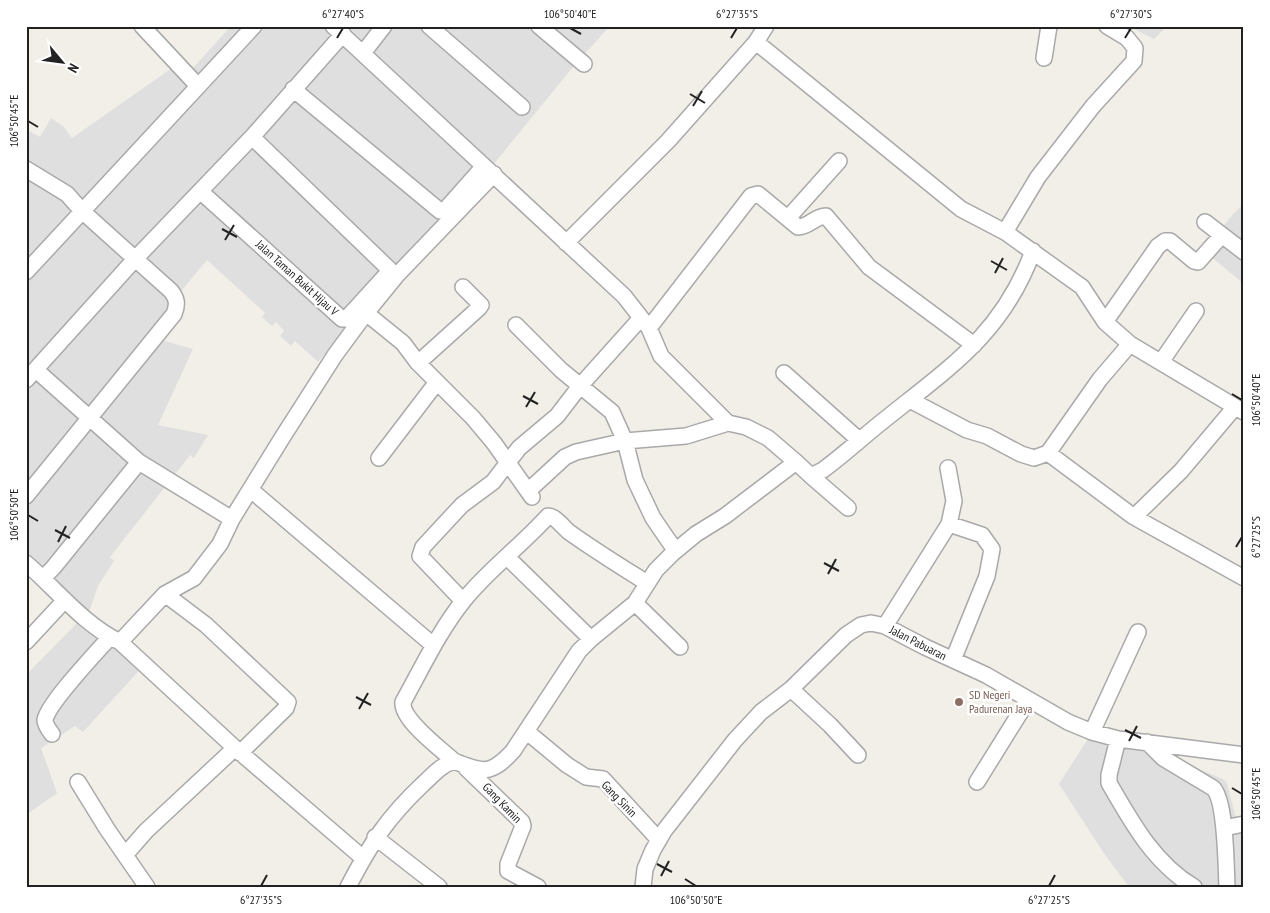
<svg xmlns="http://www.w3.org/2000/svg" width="1270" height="913" viewBox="0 0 1270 913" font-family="'PT Sans Narrow',sans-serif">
  <rect width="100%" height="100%" fill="#f2efe9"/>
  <path fill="#e0dfdf" d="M 231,26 L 610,26 L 573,67 L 475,187 L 437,229 L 410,248 L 318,362 L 295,341 L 291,346 L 280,336 L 284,331 L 276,322 L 272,326 L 262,317 L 265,313 L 207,260 L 178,295 L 158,339 L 193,349 L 158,425 L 208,435 L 194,458 L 190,455 L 110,557 L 114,561 L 98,586 L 88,615 L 146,663 L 83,732 L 75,726 L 41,748 L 57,793 L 26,815 L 26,675 L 79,621 L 26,572 L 26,129 L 40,137 L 51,118 L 64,127 L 72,138 L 172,68 L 184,78 Z
    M 1128,26 L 1167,26 L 1154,39 Z
    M 1244,204 L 1244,284 L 1204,251 L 1233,214 Z
    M 1089,737 L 1111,746 L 1158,752 L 1223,779 L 1227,783 L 1237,823 L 1244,824 L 1244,887 L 1129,887 L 1103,852 L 1059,784 Z"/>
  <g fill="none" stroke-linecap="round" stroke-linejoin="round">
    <defs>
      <path id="minor" d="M 142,26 L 198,86
        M 333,26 L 624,296 L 649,328 L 661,356 L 728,423 L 746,427 L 768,438 L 796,462
        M 429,26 L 522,107
        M 539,26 L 584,64
        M 756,42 L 961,209 L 1005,232 L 1082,287 L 1105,322 L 1130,344 L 1244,412
        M 363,53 L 384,26
        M 1044,58 L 1049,26
        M 293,89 L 440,211 L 446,209 L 484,166
        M 26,169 L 67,194 L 82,211 L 171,291 C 177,299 178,304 174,314 L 26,496
        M 200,191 L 342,319 L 346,319 L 387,274 L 389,269 L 252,137
        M 788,218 L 839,161
        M 1205,222 L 1244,252
        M 1005,232 L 1038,177 L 1093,106 L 1134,61 L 1135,48 L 1127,38 L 1107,26
        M 566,243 L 668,141 L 756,42 L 766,26
        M 26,272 L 254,26
        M 366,313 L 403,343 L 418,363 L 473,418 L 494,443 L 532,497
        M 1105,322 L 1158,246 L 1165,241 L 1170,241 L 1194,261 L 1198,262 L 1222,235
        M 516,325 L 561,370 L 612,412 L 625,441 L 635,480 L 653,518 L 675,550
        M 649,328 L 751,196 L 758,194 L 798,227 C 809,227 815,216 826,216 L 869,267 L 974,345
        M 1161,362 L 1196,311
        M 418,363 L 479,308 L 481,305 L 463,287
        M 36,370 L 139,462 L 232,519
        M 784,373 L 859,440
        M 26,380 L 136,258 L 252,137 L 343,34
        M 910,400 L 967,430 L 987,436 L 1021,454 L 1034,458 L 1048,453 L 1100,379 L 1130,344
        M 1048,453 L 1134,517 L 1244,578
        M 379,458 L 437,382
        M 811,476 L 848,508
        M 251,490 L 433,645
        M 528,491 L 565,457 L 576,452 L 625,441 L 686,436 L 728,423
        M 1134,517 L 1181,471 L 1235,407
        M 949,524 L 982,535 L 992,549 L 987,576 L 953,660
        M 507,557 L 591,639
        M 26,563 C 56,589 84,625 120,642 L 235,748 L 363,858
        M 43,578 L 53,568 L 139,462
        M 165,594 L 206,625 L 288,702 L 286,708 L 240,753
        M 463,601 L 420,556 L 423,547 L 462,505 L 493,482 L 519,448 L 557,416 L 580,386 L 641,318
        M 635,603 L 680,647
        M 885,626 L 949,524 L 954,501 L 948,468
        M 26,642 L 65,600
        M 120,642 L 165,594 L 194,578 L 220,544 L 232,519 L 282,438 L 335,355 L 366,313 L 397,275 L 494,174
        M 791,689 L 830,725 L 858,755
        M 526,731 L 567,765 L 586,777 L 603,779 L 659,840
        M 1092,732 L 1138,632
        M 52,734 C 49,730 45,725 45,720 C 48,703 97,652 110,637
        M 1118,739 L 1109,775 L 1109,783 C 1132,823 1154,863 1194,887
        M 1147,742 L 1163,758 L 1213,788 C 1226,800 1226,867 1227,887
        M 454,761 C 441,749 401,720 403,702 C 422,668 439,631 464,600 C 489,569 521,546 548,516 C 555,516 563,527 569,532 C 594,550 620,566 647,583
        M 465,767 L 522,822 L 523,826 L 508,864 L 508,871 L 538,887
        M 78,782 L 107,829 L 147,887
        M 977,782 L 1028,700
        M 1224,828 L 1244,824
        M 375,837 L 439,887
        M 125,855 L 146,831 L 235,748
        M 348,887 C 371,843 387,818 423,784 C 433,775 441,765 454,761 C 483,773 491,775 513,751 L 579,651 L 591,639 L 635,603 L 656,570 L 673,553 L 696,534 L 725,516 L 796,462 L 811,476 L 823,470 C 846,453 866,434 888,417 C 953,365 1003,332 1033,251
        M 643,887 L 645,869 L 653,850 L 664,831 L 735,740 L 761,712 L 791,689 L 846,635 L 861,625 L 871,623 L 885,626 L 925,647 L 986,675 L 1068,722 L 1092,732 L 1118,739 L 1244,755"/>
    </defs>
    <use href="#minor" stroke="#a9a9a9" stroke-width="18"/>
    <use href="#minor" stroke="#fff" stroke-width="15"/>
  </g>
  <path fill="none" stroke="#222" stroke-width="2" d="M 570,28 L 581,34M 337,38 L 343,28M 731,38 L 737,28M 1125,38 L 1131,28M 690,94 L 705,103M 693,106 L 702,91M 28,121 L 38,127M 222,229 L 237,237M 225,240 L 234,225M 991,261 L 1007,270M 995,273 L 1003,258M 1232,394 L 1242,400M 523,396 L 538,404M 526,407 L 535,392M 28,515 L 38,521M 55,530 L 70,538M 58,542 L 66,526M 1236,547 L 1242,537M 824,563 L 839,571M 828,574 L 836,559M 356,697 L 371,705M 359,709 L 368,693M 1125,730 L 1141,738M 1129,741 L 1137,726M 1232,788 L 1242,794M 657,864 L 672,872M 661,876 L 669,861M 685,879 L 696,886M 261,886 L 267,875M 1049,886 L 1055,875"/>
  <circle fill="#8d6e63" stroke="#fff" stroke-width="2" cx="959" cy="702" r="5"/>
  <g text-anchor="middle" stroke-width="5" stroke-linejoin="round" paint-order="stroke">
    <g font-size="12" fill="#222" stroke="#fff">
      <text transform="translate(297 278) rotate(42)" y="4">Jalan Taman Bukit Hijau V</text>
      <text transform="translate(918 643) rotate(27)" y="4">Jalan Pabuaran</text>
      <text transform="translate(619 799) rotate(46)" y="4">Gang Sinin</text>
      <text transform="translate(502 803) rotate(46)" y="4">Gang Kamin</text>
    </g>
    <g font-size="12" fill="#785e54" stroke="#fff" text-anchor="start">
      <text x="969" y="699">SD Negeri<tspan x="969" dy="14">Padurenan Jaya</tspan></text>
    </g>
  </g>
  <rect width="1270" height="913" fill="none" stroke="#ffffff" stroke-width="55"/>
  <g transform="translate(62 62) rotate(119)" stroke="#ffffff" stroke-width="4" paint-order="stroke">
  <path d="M0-4L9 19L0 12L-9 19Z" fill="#222222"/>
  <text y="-8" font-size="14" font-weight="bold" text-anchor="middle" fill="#222222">N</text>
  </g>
  <rect x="28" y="28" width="1214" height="858" fill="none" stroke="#222" stroke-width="2"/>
  <g font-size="12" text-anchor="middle" fill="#222">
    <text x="343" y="18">6°27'40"S</text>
    <text x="570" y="18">106°50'40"E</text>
    <text x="737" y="18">6°27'35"S</text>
    <text x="1131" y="18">6°27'30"S</text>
    <text transform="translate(14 121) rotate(-90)" y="4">106°50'45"E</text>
    <text transform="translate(1256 400) rotate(-90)" y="4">106°50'40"E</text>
    <text transform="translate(14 515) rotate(-90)" y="4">106°50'50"E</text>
    <text transform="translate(1256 537) rotate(-90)" y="4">6°27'25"S</text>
    <text transform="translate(1256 794) rotate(-90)" y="4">106°50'45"E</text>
    <text x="261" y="904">6°27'35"S</text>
    <text x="696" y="904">106°50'50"E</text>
    <text x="1049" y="904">6°27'25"S</text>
  </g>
</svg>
